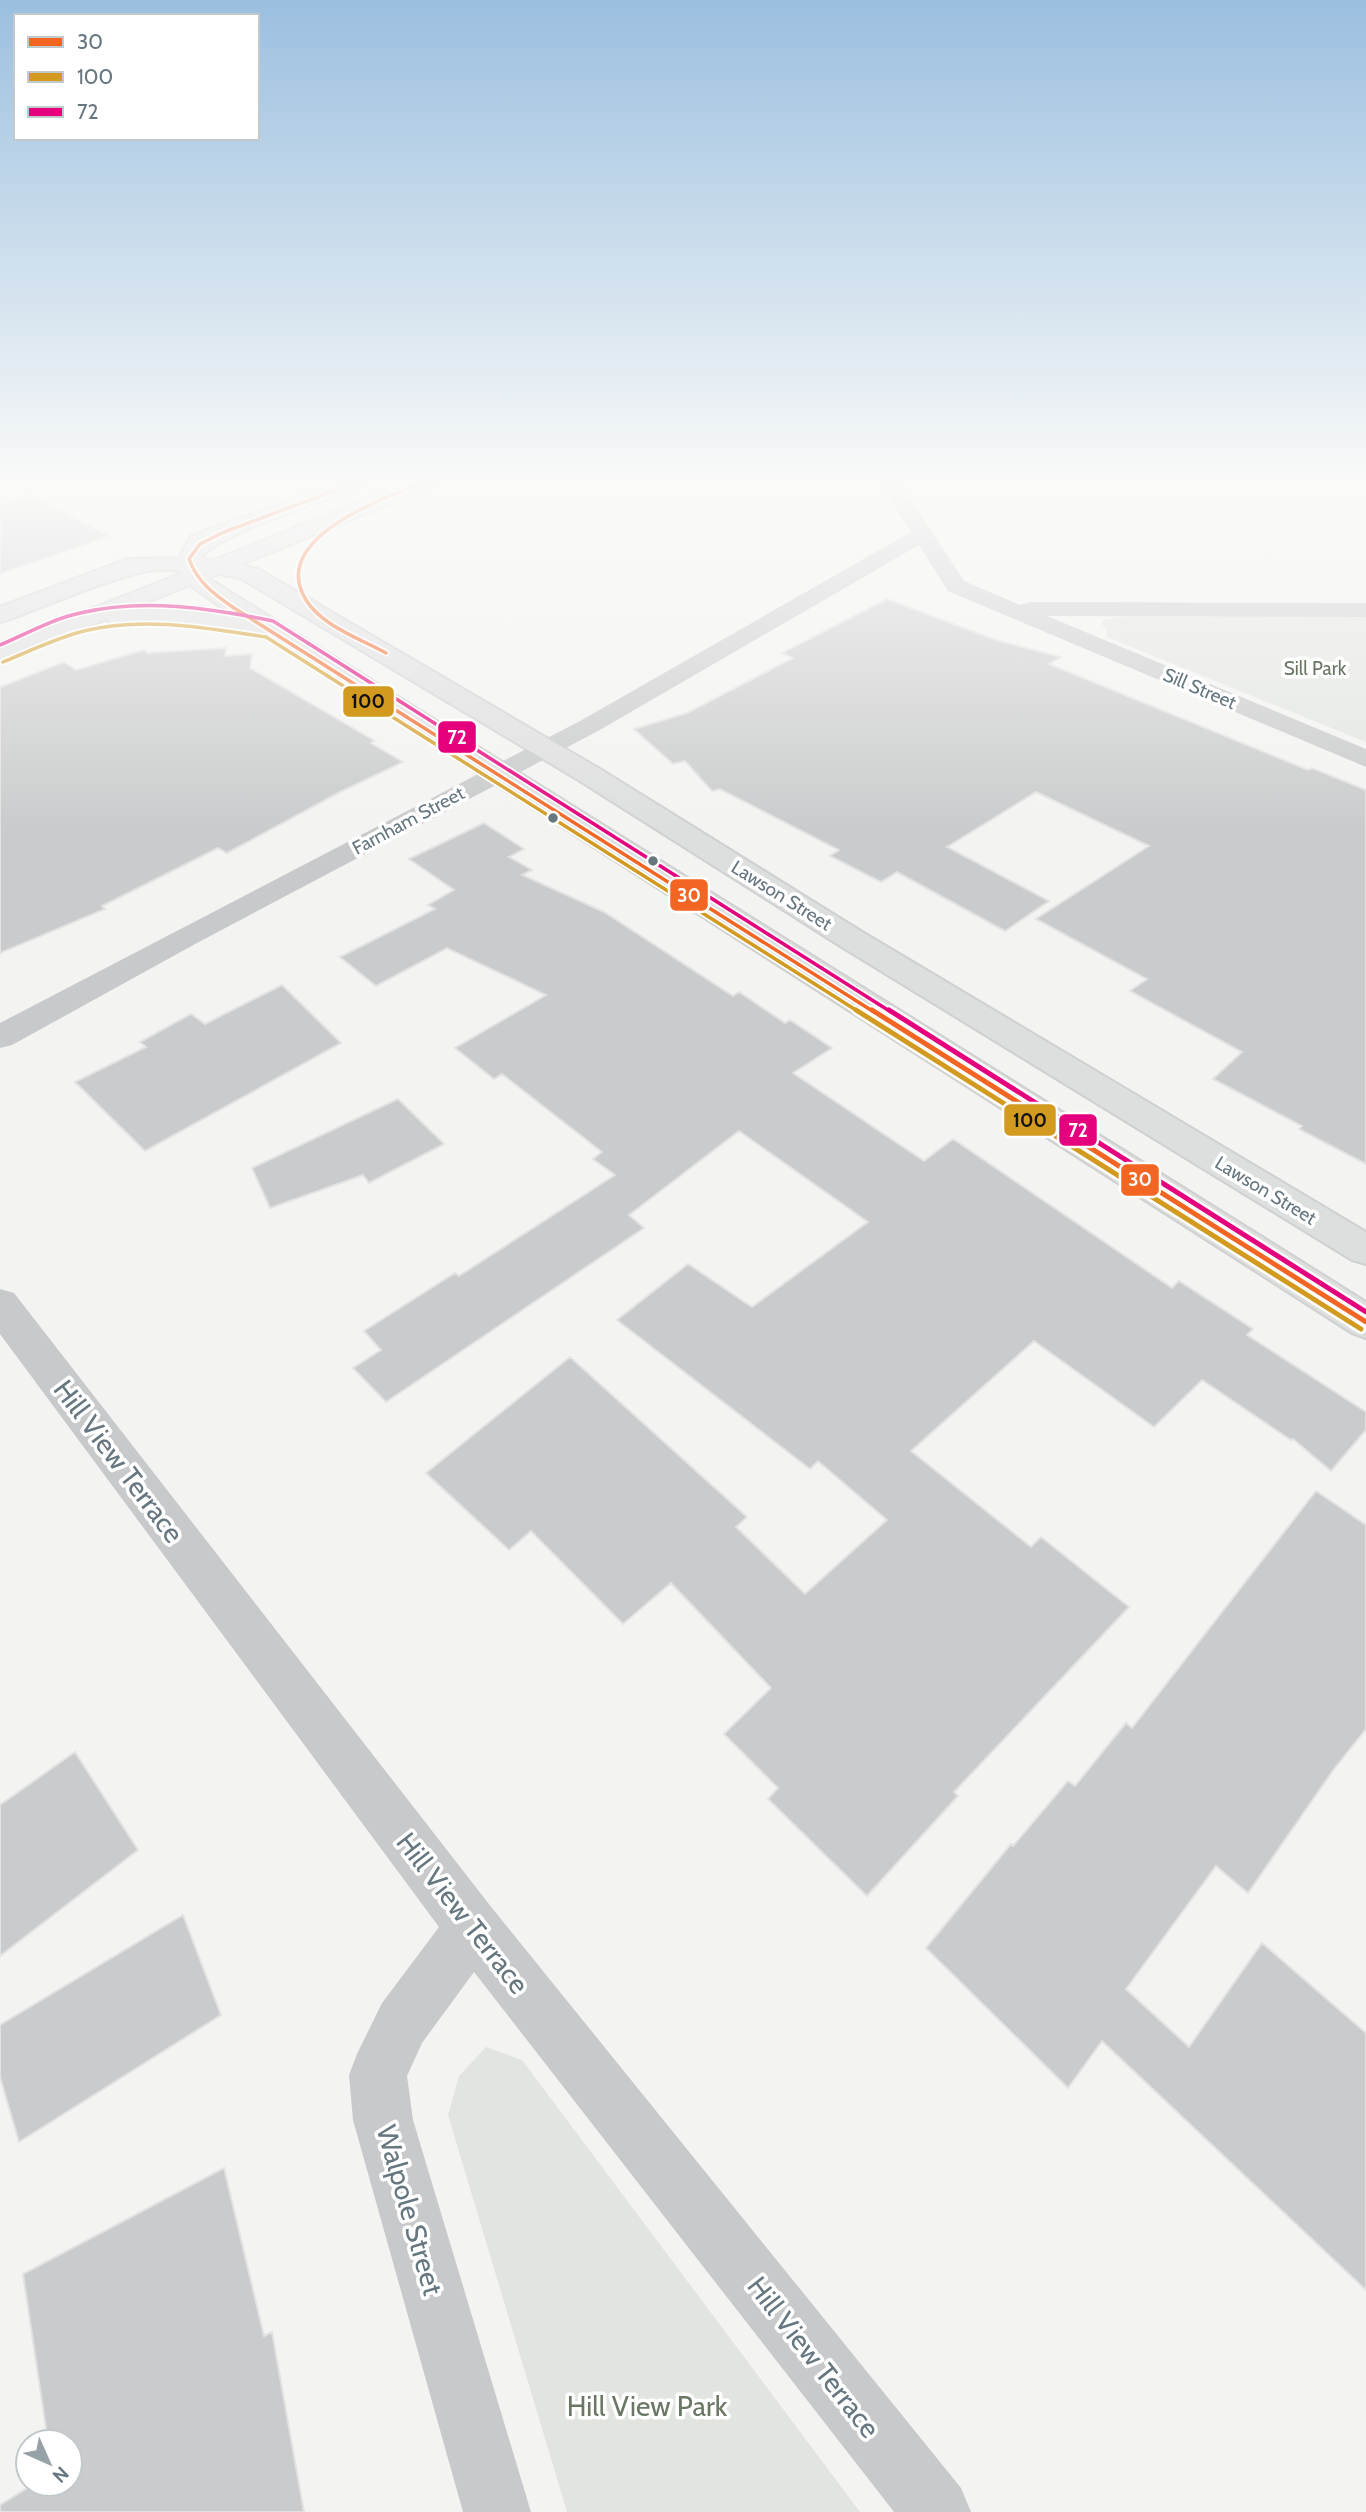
<svg xmlns="http://www.w3.org/2000/svg" width="1366" height="2512" viewBox="0 0 1366 2512" font-family="Cabin,sans-serif">
  <rect width="100%" height="100%" fill="#f3f3f2"/>
  <path fill="#e2e5df" d="M 1366,616 L 1366,742 L 1107,637 L 1106,628 L 1102,625 L 1103,620 L 1119,617 Z
    M 486,2047 L 522,2060 L 860,2512 L 567,2512 L 448,2115 L 459,2076 Z"/>
  <path fill="#cacbcc" stroke="#e2e2e2" stroke-width="2" d="M 31,495 L 109,536 L 0,574 L 0,505 Z
    M 887,599 L 996,640 L 1061,657 L 1049,664 L 1308,770 L 1312,768 L 1366,790 L 1366,1164 L 1299,1129 L 1302,1126 L 1213,1079 L 1242,1052 L 1130,991 L 1147,979 L 1036,919 L 1149,846 L 1036,792 L 947,847 L 1049,901 L 1005,931 L 897,872 L 881,882 L 830,856 L 839,850 L 720,789 L 712,791 L 685,761 L 673,764 L 634,729 L 687,713 L 793,658 L 782,653 Z
    M 226,648 L 225,656 L 252,654 L 250,668 L 375,741 L 371,743 L 403,762 L 338,793 L 227,853 L 218,848 L 102,906 L 105,909 L 0,953 L 0,687 L 64,662 L 76,670 L 144,650 L 147,653 Z
    M 484,823 L 524,849 L 509,857 L 532,870 L 522,875 L 604,912 L 733,996 L 739,992 L 785,1023 L 790,1020 L 832,1048 L 793,1073 L 924,1161 L 953,1139 L 1172,1288 L 1179,1281 L 1253,1329 L 1247,1335 L 1366,1412 L 1366,1430 L 1331,1471 L 1293,1439 L 1291,1440 L 1202,1380 L 1154,1427 L 1034,1341 L 911,1451 L 1031,1547 L 1041,1537 L 1129,1607 L 954,1792 L 958,1796 L 867,1896 L 768,1799 L 778,1788 L 724,1734 L 771,1688 L 671,1583 L 623,1624 L 531,1531 L 509,1550 L 426,1473 L 570,1357 L 747,1517 L 736,1527 L 805,1594 L 887,1520 L 818,1461 L 810,1469 L 617,1320 L 688,1264 L 752,1307 L 868,1222 L 739,1131 L 629,1215 L 644,1228 L 386,1402 L 353,1368 L 381,1350 L 364,1331 L 455,1273 L 459,1276 L 615,1175 L 593,1159 L 602,1152 L 502,1074 L 494,1079 L 455,1048 L 546,995 L 447,948 L 376,986 L 340,957 L 435,909 L 428,905 L 454,890 L 409,859 Z
    M 282,985 L 341,1043 L 145,1151 L 75,1082 L 146,1047 L 140,1042 L 191,1014 L 205,1024 Z
    M 398,1099 L 444,1144 L 369,1183 L 363,1175 L 270,1208 L 252,1168 Z
    M 1316,1491 L 1366,1525 L 1366,1729 L 1334,1769 L 1248,1893 L 1216,1866 L 1126,1989 L 1189,2047 L 1262,1943 L 1366,2033 L 1366,2290 L 1102,2041 L 1068,2088 L 926,1948 L 1011,1844 L 1013,1846 L 1068,1781 L 1075,1786 L 1126,1723 L 1132,1728 Z
    M 75,1752 L 138,1850 L 0,1956 L 0,1805 Z
    M 183,1915 L 221,2015 L 19,2142 L 0,2077 L 0,2025 Z
    M 224,2168 L 264,2336 L 272,2332 L 304,2512 L 0,2512 L 0,2505 L 34,2484 L 70,2484 L 70,2442 L 48,2442 L 23,2274 Z"/>
  <g fill="none" stroke-linecap="round" stroke-linejoin="round">
    <defs>
      <path id="major" d="M 345,480 L 373,480 L 370,484 C 335,497 219,533 201,558 L 214,560 L 414,480 L 441,480 L 438,484 L 240,565 L 258,569 L 600,769 L 859,930 L 1366,1232 L 1366,1264 L 1352,1260 L 837,944 L 580,781 L 242,579 L 219,574 L 208,578 L 1366,1302 L 1366,1338 L 1352,1333 L 260,633 L 170,624 L 118,625 L 110,623 L 107,619 L 0,661 L 0,645 L 182,573 C 148,556 39,612 0,622 L 0,607 L 127,559 L 179,558 L 191,536 ZM 190,585 L 235,617 L 170,610 L 128,610 Z"/>
    </defs>
    <use href="#major" stroke="#cfd0d0" stroke-width="4"/>
    <path fill="#c8c9ca" fill-rule="evenodd" d="M 878,480 L 898,480 L 964,581 L 1020,605 L 1029,602 L 1366,603 L 1366,617 L 1047,616 L 1366,749 L 1366,767 L 948,591 L 919,545 L 598,731 L 197,943 L 12,1045 L 0,1048 L 0,1023 L 580,721 L 911,532 Z
      M 0,1289 L 14,1293 L 492,1908 L 961,2488 L 971,2512 L 894,2512 L 474,1972 L 422,2043 L 407,2076 L 413,2120 L 531,2512 L 463,2512 L 353,2120 L 349,2075 L 357,2054 L 382,2003 L 439,1927 L 0,1334 Z"/>
    <use href="#major" fill="#dddede" fill-rule="evenodd"/>
    <defs>
      <path id="bus-1-far1" d="M 363,480 L 224,532 L 200,544 L 189,559 C 197,582 215,595 234,608 L 874,1012
        M 386,653 C 361,639 322,626 306,600 C 267,537 389,496 431,480"/>
      <path id="bus-1" d="M 872,1010 L 1366,1322"/>
      <path id="bus-2-far1" d="M 3,662 C 30,651 56,638 84,631 C 144,616 206,628 266,637 L 859,1012"/>
      <path id="bus-2" d="M 856,1010 L 1361,1329"/>
      <path id="bus-3-far1" d="M 0,645 C 26,634 52,619 80,613 C 144,598 210,608 273,621 L 891,1012"/>
      <path id="bus-3" d="M 889,1010 L 1366,1312"/>
    </defs>
    <use href="#bus-1-far1" stroke="#fff" stroke-width="7"/>
    <use href="#bus-1" stroke="#fff" stroke-width="10"/>
    <use href="#bus-2-far1" stroke="#fff" stroke-width="7"/>
    <use href="#bus-2" stroke="#fff" stroke-width="10"/>
    <use href="#bus-3-far1" stroke="#fff" stroke-width="7"/>
    <use href="#bus-3" stroke="#fff" stroke-width="10"/>
    <use href="#bus-1-far1" stroke="#f26522" stroke-width="3.5"/>
    <use href="#bus-1" stroke="#f26522" stroke-width="5"/>
    <use href="#bus-2-far1" stroke="#d39a20" stroke-width="3.5"/>
    <use href="#bus-2" stroke="#d39a20" stroke-width="5"/>
    <use href="#bus-3-far1" stroke="#e5007d" stroke-width="3.5"/>
    <use href="#bus-3" stroke="#e5007d" stroke-width="5"/>
  </g>
  <linearGradient id="sky" x2="0" y2="1"><stop stop-color="#9bbfdf"/><stop offset="0.58" stop-color="#fafaf9"/><stop offset="1" stop-color="#fafaf9" stop-opacity="0"/></linearGradient>
  <rect width="1366" height="831" fill="url(#sky)"/>
  <g fill="#667780" stroke="#fff" stroke-width="2.5">
    <circle cx="553" cy="818" r="6"/>
    <circle cx="653" cy="861" r="6"/>
  </g>
  <g text-anchor="middle" stroke-width="7" stroke-linejoin="round" paint-order="stroke">
    <g font-size="19" fill="#6a7764" stroke="#fff">
      <text x="1315" y="675">Sill Park</text>
    </g>
    <g font-size="19" fill="#667780" stroke="#fff">
      <text transform="translate(1200 688) rotate(23)" y="7">Sill Street</text>
      <text transform="translate(408 820) rotate(-28)" y="7">Farnham Street</text>
      <text transform="translate(782 895) rotate(32)" y="7">Lawson Street</text>
      <text transform="translate(1266 1190) rotate(31)" y="7">Lawson Street</text>
    </g>
    <g font-size="28" fill="#667780" stroke="#fff">
      <text transform="translate(119 1461) rotate(53)" y="10">Hill View Terrace</text>
      <text transform="translate(463 1913) rotate(52)" y="10">Hill View Terrace</text>
      <text transform="translate(410 2210) rotate(74)" y="10">Walpole Street</text>
      <text transform="translate(814 2357) rotate(52)" y="10">Hill View Terrace</text>
    </g>
    <g font-size="28" fill="#6a7764" stroke="#fff">
      <text x="647" y="2416">Hill View Park</text>
    </g>
  </g>
  <g stroke="#fff" stroke-width="2.5">
    <rect x="342" y="685" width="53" height="33" rx="7" fill="#d39a20"/>
    <rect x="437" y="720" width="40" height="34" rx="7" fill="#e5007d"/>
    <rect x="669" y="878" width="40" height="34" rx="7" fill="#f26522"/>
    <rect x="1003" y="1103" width="54" height="34" rx="7" fill="#d39a20"/>
    <rect x="1058" y="1113" width="40" height="34" rx="7" fill="#e5007d"/>
    <rect x="1120" y="1163" width="40" height="34" rx="7" fill="#f26522"/>
  </g>
  <g font-size="19" text-anchor="middle" font-weight="bold" fill="#fff">
    <text x="457" y="744">72</text>
    <text x="689" y="902">30</text>
    <text x="1078" y="1137">72</text>
    <text x="1140" y="1186">30</text>
  </g>
  <g font-size="19" text-anchor="middle" font-weight="bold" fill="#111">
    <text x="368" y="708">100</text>
    <text x="1030" y="1127">100</text>
  </g>
  <rect x="14" y="14" width="245" height="126" fill="#ffffff" stroke="#c2c9cc" stroke-width="2"/>
  <rect x="28" y="37" width="35" height="10" fill="#f26522" stroke="#c2c9cc" stroke-width="2"/>
  <text x="77" y="49" font-size="21" fill="#667780">30</text>
  <rect x="28" y="72" width="35" height="10" fill="#d39a20" stroke="#c2c9cc" stroke-width="2"/>
  <text x="77" y="84" font-size="21" fill="#667780">100</text>
  <rect x="28" y="107" width="35" height="10" fill="#e5007d" stroke="#c2c9cc" stroke-width="2"/>
  <text x="77" y="119" font-size="21" fill="#667780">72</text>
  <g transform="translate(49 2463) rotate(135)"><circle r="33" fill="#ffffff" stroke="#c2c9cc" stroke-width="2"/>
  <path d="M0-5L12 26L0 18L-12 26Z" fill="#97a2a8"/>
  <text y="-10" font-size="19" font-weight="bold" text-anchor="middle" fill="#667780">N</text>
  </g>
</svg>
